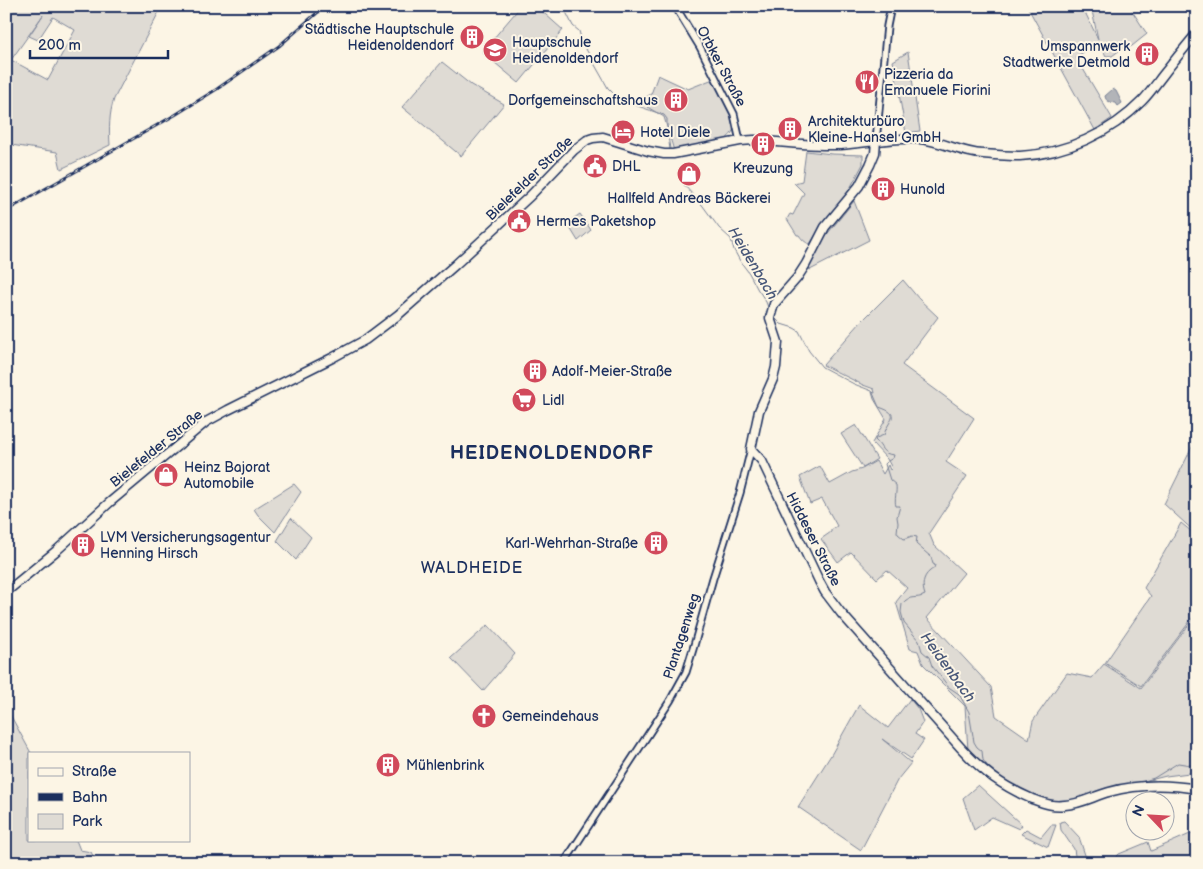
<svg xmlns="http://www.w3.org/2000/svg" width="1203" height="869" viewBox="0 0 1203 869" font-family="'Balsamiq Sans',sans-serif">
  <rect width="100%" height="100%" fill="#fcf5e5"/>
  <filter id="ink" filterUnits="userSpaceOnUse"><feTurbulence type="fractalNoise" baseFrequency=".02" numOctaves="2"/><feDisplacementMap in="SourceGraphic" scale="10" xChannelSelector="R" yChannelSelector="G"/><feConvolveMatrix kernelMatrix="1 2 1 2 8 2 1 2 1" color-interpolation-filters="sRGB"/></filter>
  <g filter="url(#ink)">
    <path fill="#dfdbd4" stroke="#7d8599" fill-rule="evenodd" d="M 6,6 L 162,6 L 114,99 C 109,114 109,129 110,145 L 61,169 L 57,152 L 11,145 L 6,127 ZM 43,15 L 29,36 L 38,40 L 53,17 L 75,30 L 48,80 L 11,60 Z
      M 521,6 L 536,6 L 563,30 L 519,83 L 482,52 Z
      M 1027,6 L 1082,6 L 1098,39 L 1091,6 L 1129,6 L 1147,34 L 1132,46 L 1124,47 L 1112,56 L 1106,56 L 1099,42 L 1076,57 L 1112,118 L 1095,130 Z
      M 908,52 L 920,131 L 906,133 L 893,61 Z
      M 442,62 L 471,85 L 504,104 L 461,156 L 402,107 Z
      M 658,75 L 688,89 L 713,79 C 719,89 734,114 734,125 C 734,133 729,137 723,141 L 674,151 L 664,117 L 639,102 L 651,94 Z
      M 806,151 L 832,154 L 863,155 L 863,164 L 847,194 L 825,220 L 810,244 C 805,243 801,238 799,235 L 797,235 L 787,219 L 790,214 L 793,215 L 804,193 L 794,183 L 802,181 Z
      M 854,201 L 869,240 L 810,270 L 808,267 L 824,238 Z
      M 580,214 L 591,230 L 578,241 L 567,223 Z
      M 903,280 L 919,299 L 938,317 L 902,365 L 974,418 L 946,462 L 967,476 L 929,533 L 934,545 L 964,573 L 927,618 L 991,687 L 996,716 L 1029,739 L 1033,721 L 1067,673 L 1092,678 L 1104,664 L 1141,688 L 1197,614 L 1197,772 L 1166,776 L 1057,803 L 1012,786 L 968,750 L 965,706 L 923,664 L 918,651 L 910,649 L 896,602 L 907,588 L 887,570 L 877,579 L 851,552 L 838,562 L 821,539 L 831,532 L 831,530 L 837,526 L 822,499 L 810,504 L 800,477 L 820,466 L 830,484 L 852,472 L 862,469 L 876,461 L 883,474 L 888,465 L 890,470 L 892,468 L 887,459 L 872,443 L 886,419 L 874,399 L 872,392 L 875,393 L 874,389 L 863,385 L 823,365 L 861,322 Z
      M 856,425 L 877,459 L 863,468 L 841,434 Z
      M 1197,437 L 1197,534 L 1164,504 Z
      M 294,484 L 301,492 L 275,532 L 258,515 L 254,509 Z
      M 291,518 L 311,537 L 296,560 L 277,541 Z
      M 1181,523 L 1197,536 L 1197,612 L 1141,686 L 1105,663 L 1151,596 L 1144,588 Z
      M 488,625 L 515,654 L 483,691 L 451,658 Z
      M 910,699 L 918,709 L 923,722 L 915,734 L 924,740 L 911,759 L 882,739 L 911,763 L 898,779 L 861,850 L 798,807 L 831,755 L 859,705 L 888,728 Z
      M 6,707 L 31,753 L 29,753 L 29,840 L 76,840 L 80,850 L 91,852 L 97,863 L 6,863 Z
      M 978,785 L 1022,825 L 1019,829 L 992,817 L 974,830 L 963,798 Z
      M 1064,821 L 1079,837 L 1087,861 L 1091,861 L 1091,863 L 1076,863 L 1074,849 L 1061,830 L 1060,822 Z
      M 1051,825 L 1056,825 L 1048,847 L 1021,834 L 1026,829 L 1041,837 Z
      M 1197,831 L 1197,863 L 1110,863 L 1119,854 L 1148,842 L 1151,851 Z"/>
    <path fill="#b2b4b8" stroke="#767f94" d="M 1113,89 L 1116,91 L 1122,103 L 1118,106 L 1116,103 C 1110,102 1106,102 1105,96 Z"/>
    <g fill="none" stroke-linecap="round" stroke-linejoin="round">
      <path stroke="#767f94" stroke-width="1" d="M 563,6 L 573,26 L 579,31 L 582,42 L 608,88 L 616,96 L 629,103 L 664,115 L 667,119 L 667,129 L 670,149
        M 684,185 L 703,206 L 719,228 L 731,239 L 734,250 L 740,261 L 749,273 L 758,290 L 761,294 L 766,302 L 769,310
        M 774,317 L 781,324 L 794,328 L 799,331 L 809,351 L 822,367 L 854,384 L 872,391 L 879,407 C 903,415 888,419 884,435 L 876,438 L 875,440 C 883,447 881,454 894,455 L 893,458 L 888,461
        M 887,462 L 885,464 L 890,480 L 896,485 C 897,492 894,500 896,506 L 900,506 L 897,517 L 898,523 L 897,532 L 898,534 L 904,539 L 912,536 L 917,537 L 916,544 L 931,557 L 933,564 L 935,565 C 933,571 935,567 930,571 C 922,577 922,587 925,595 C 916,600 910,594 902,604 L 901,612 L 904,623 L 919,641 L 922,651 L 929,657 L 932,666 L 945,682 L 947,686 L 959,694 L 969,712 L 974,742 L 977,747 L 982,751 L 983,760 L 992,772
        M 999,777 L 1037,796 L 1047,800
        M 1138,783 L 1154,778 L 1178,763 L 1197,766"/>
      <defs>
        <path id="minor" d="M 675,6 L 700,47 L 734,114 L 740,141
          M 876,141 L 887,26 L 891,6
          M 564,863 L 670,701 L 686,672 L 693,649 L 713,578 L 740,493 L 751,449"/>
        <path id="major" d="M 876,141 L 875,153 L 870,165 L 859,186 L 825,227 L 806,264 L 797,278 L 774,304 L 770,318 L 778,342 L 776,367 L 773,379 L 759,411 L 751,449 L 762,461 L 819,581 L 825,592 L 841,613 L 961,748 C 983,772 1002,786 1032,799 C 1043,803 1053,807 1065,805 C 1081,804 1094,796 1109,792 C 1138,784 1168,784 1197,789
          M 6,592 L 56,551 L 109,503 L 206,422 L 228,410 L 332,358 L 365,340 L 398,315 L 455,265 L 530,196 L 574,150 L 587,140 L 593,138 L 603,137 L 648,151 L 664,154 L 673,154 L 740,141 L 754,140 C 782,142 813,146 841,145 C 867,143 894,137 920,139 C 942,141 961,153 983,154 C 995,155 1008,156 1020,156 C 1065,154 1111,133 1142,101 C 1150,93 1156,84 1163,75 C 1174,61 1185,47 1197,33"/>
      </defs>
      <use href="#minor" stroke="#1b2f5e" stroke-width="9"/>
      <use href="#major" stroke="#1b2f5e" stroke-width="11"/>
      <use href="#minor" stroke="#fcf5e5" stroke-width="5.5"/>
      <use href="#major" stroke="#fcf5e5" stroke-width="8"/>
      <defs>
        <path id="rail" d="M 6,211 L 175,115 L 217,89 L 279,46 L 325,6"/>
      </defs>
      <use href="#rail" stroke="#1b2f5e" stroke-width="3"/>
      <use href="#rail" stroke="#fcf5e5" stroke-width="1" stroke-dasharray="4" stroke-linecap="butt"/>
    </g>
  </g>
  <defs>
    <symbol id="building-disc" viewBox="-11 -11 22 22"><circle r="9.5" fill="#d1495b" stroke="#fcf5e5"/><path d="M-4-6H4V6H1V3H-1V6H-4ZM-2.5-4.3h1.7v1.8h-1.7ZM.8-4.3h1.7v1.8H.8ZM-2.5-1h1.7V.8h-1.7ZM.8-1h1.7V.8H.8Z" fill="#fff"/></symbol>
    <symbol id="school-disc" viewBox="-11 -11 22 22"><circle r="9.5" fill="#d1495b" stroke="#fcf5e5"/><path d="M0-5L7-2L0 1L-7-2ZM-4 1L0 2.5L4 1V4Q0 6-4 4Z" fill="#fff"/></symbol>
    <symbol id="restaurant-disc" viewBox="-11 -11 22 22"><circle r="9.5" fill="#d1495b" stroke="#fcf5e5"/><path d="M-5-6h1v4h1v-4h1v4h1v-4h1v5L-1.5 .5V6h-2V.5L-5-1ZM5-6V6H3V1.5H1.5Q1.5-4 5-6Z" fill="#fff"/></symbol>
    <symbol id="hotel-disc" viewBox="-11 -11 22 22"><circle r="9.5" fill="#d1495b" stroke="#fcf5e5"/><path d="M-6-4.5h1.5V1H6V5H4.5V3h-9V5H-6ZM-4 0a1.8 1.8 0 1 1 3.6 0ZM.5 0V-2.5h3Q6-2.5 6 0Z" fill="#fff"/></symbol>
    <symbol id="civic-disc" viewBox="-11 -11 22 22"><circle r="9.5" fill="#d1495b" stroke="#fcf5e5"/><path d="M-.6-6.5H3V-4.5H.6V-3L4-1V1h2V6H-6V1h2V-1L-.6-3ZM-1.2 2.5V6h2.4V2.5Z" fill="#fff"/></symbol>
    <symbol id="shop-disc" viewBox="-11 -11 22 22"><circle r="9.5" fill="#d1495b" stroke="#fcf5e5"/><path d="M-5-2.5h2.3a2.7 3.5 0 0 1 5.4 0H5L5.5 6h-11ZM-1.5-2.5h3a1.5 2.3 0 0 0-3 0Z" fill="#fff"/></symbol>
    <symbol id="supermarket-disc" viewBox="-11 -11 22 22"><circle r="9.5" fill="#d1495b" stroke="#fcf5e5"/><path d="M-6-5.5h2.5l.6 2H6L4.5 2H-2.5L-4.4-4H-6ZM-1.5 3.2a1.3 1.3 0 1 0 .1 0ZM3 3.2a1.3 1.3 0 1 0 .1 0Z" fill="#fff"/></symbol>
    <symbol id="church-disc" viewBox="-11 -11 22 22"><circle r="9.5" fill="#d1495b" stroke="#fcf5e5"/><path d="M-1.2-6h2.4v3.5h3.3v2.4h-3.3V6h-2.4V-.1h-3.3v-2.4h3.3Z" fill="#fff"/></symbol>
  </defs>
  <g fill-rule="evenodd">
    <use href="#building-disc" x="458" y="23" width="28" height="28"/>
    <use href="#school-disc" x="481" y="36" width="28" height="28"/>
    <use href="#building-disc" x="1133" y="40" width="28" height="28"/>
    <use href="#restaurant-disc" x="853" y="68" width="28" height="28"/>
    <use href="#building-disc" x="662" y="86" width="28" height="28"/>
    <use href="#building-disc" x="776" y="115" width="28" height="28"/>
    <use href="#hotel-disc" x="609" y="118" width="28" height="28"/>
    <use href="#building-disc" x="749" y="130" width="28" height="28"/>
    <use href="#civic-disc" x="581" y="152" width="28" height="28"/>
    <use href="#shop-disc" x="675" y="160" width="28" height="28"/>
    <use href="#building-disc" x="869" y="175" width="28" height="28"/>
    <use href="#civic-disc" x="505" y="207" width="28" height="28"/>
    <use href="#building-disc" x="521" y="357" width="28" height="28"/>
    <use href="#supermarket-disc" x="510" y="386" width="28" height="28"/>
    <use href="#shop-disc" x="152" y="461" width="28" height="28"/>
    <use href="#building-disc" x="642" y="529" width="28" height="28"/>
    <use href="#building-disc" x="69" y="531" width="28" height="28"/>
    <use href="#church-disc" x="470" y="702" width="28" height="28"/>
    <use href="#building-disc" x="374" y="751" width="28" height="28"/>
  </g>
  <g text-anchor="middle" stroke-width="4" stroke-linejoin="round" paint-order="stroke">
    <g font-size="14" fill="#1b2f5e" stroke="#fcf5e5" text-anchor="start">
      <text x="454" y="34" text-anchor="end">Städtische Hauptschule<tspan x="454" dy="16">Heidenoldendorf</tspan></text>
      <text x="512" y="47">Hauptschule<tspan x="512" dy="16">Heidenoldendorf</tspan></text>
      <text x="1130" y="51" text-anchor="end">Umspannwerk<tspan x="1130" dy="16">Stadtwerke Detmold</tspan></text>
      <text x="884" y="79">Pizzeria da<tspan x="884" dy="16">Emanuele Fiorini</tspan></text>
      <text x="658" y="105" text-anchor="end">Dorfgemeinschaftshaus</text>
      <text x="808" y="126">Architekturbüro<tspan x="808" dy="16">Kleine-Hansel GmbH</tspan></text>
      <text x="640" y="137">Hotel Diele</text>
      <text x="612" y="171">DHL</text>
      <text x="763" y="173" text-anchor="middle">Kreuzung</text>
      <text x="900" y="194">Hunold</text>
      <text x="689" y="203" text-anchor="middle">Hallfeld Andreas Bäckerei</text>
      <text x="536" y="226">Hermes Paketshop</text>
      <text x="552" y="376">Adolf-Meier-Straße</text>
      <text x="542" y="405">Lidl</text>
      <text x="184" y="472">Heinz Bajorat<tspan x="184" dy="16">Automobile</tspan></text>
      <text x="100" y="542">LVM Versicherungsagentur<tspan x="100" dy="16">Henning Hirsch</tspan></text>
      <text x="638" y="548" text-anchor="end">Karl-Wehrhan-Straße</text>
      <text x="502" y="721">Gemeindehaus</text>
      <text x="406" y="770">Mühlenbrink</text>
    </g>
    <g font-size="14" fill="#1b2f5e" stroke="#fcf5e5">
      <text transform="translate(722 66) rotate(62)" y="5">Orbker Straße</text>
      <text transform="translate(529 178) rotate(-44)" y="5">Bielefelder Straße</text>
      <text transform="translate(156 448) rotate(-39)" y="5">Bielefelder Straße</text>
      <text transform="translate(814 539) rotate(63)" y="5">Hiddeser Straße</text>
      <text transform="translate(681 636) rotate(-72)" y="5">Plantagenweg</text>
    </g>
    <g font-size="15" font-style="italic" fill="#485779" stroke="#fcf5e5">
      <text transform="translate(753 263) rotate(59)" y="5">Heidenbach</text>
      <text transform="translate(948 667) rotate(54)" y="5">Heidenbach</text>
    </g>
    <g font-size="16" letter-spacing="1" fill="#1b2f5e" stroke="#fcf5e5">
      <text x="472" y="573">WALDHEIDE</text>
    </g>
    <g font-size="19" font-weight="bold" letter-spacing="1" fill="#1b2f5e" stroke="#fcf5e5">
      <text x="552" y="459">HEIDENOLDENDORF</text>
    </g>
  </g>
  <rect width="1203" height="869" fill="none" stroke="#fcf5e5" stroke-width="25"/>
  <rect x="12" y="12" width="1178" height="844" fill="none" stroke="#1b2f5e" stroke-width="2" filter="url(#ink)"/>
  <rect x="28" y="752" width="162" height="90" fill="#fcf5e5" stroke="#a2a6af"/>
  <rect x="38" y="768" width="25" height="8" fill="#fcf5e5" stroke="#a2a6af"/>
  <text x="72" y="776" font-size="15" fill="#1b2f5e">Straße</text>
  <rect x="38" y="793" width="25" height="8" fill="#1b2f5e" stroke="#a2a6af"/>
  <text x="72" y="802" font-size="15" fill="#1b2f5e">Bahn</text>
  <rect x="38" y="814" width="25" height="15" fill="#dfdbd4" stroke="#a2a6af"/>
  <text x="72" y="826" font-size="15" fill="#1b2f5e">Park</text>
  <g transform="translate(1150 816) rotate(295)"><circle r="24" fill="#fcf5e5" stroke="#a2a6af"/>
  <path d="M0-4L9 19L0 12L-9 19Z" fill="#d1495b"/>
  <text y="-8" font-size="14" font-weight="bold" text-anchor="middle" fill="#1b2f5e">N</text>
  </g>
  <path d="M30 50v8h138v-8" fill="none" stroke="#1b2f5e" stroke-width="2.5"/>
  <text x="38" y="50" font-size="15" fill="#1b2f5e" stroke="#fcf5e5" stroke-width="4" paint-order="stroke">200 m</text>
</svg>
